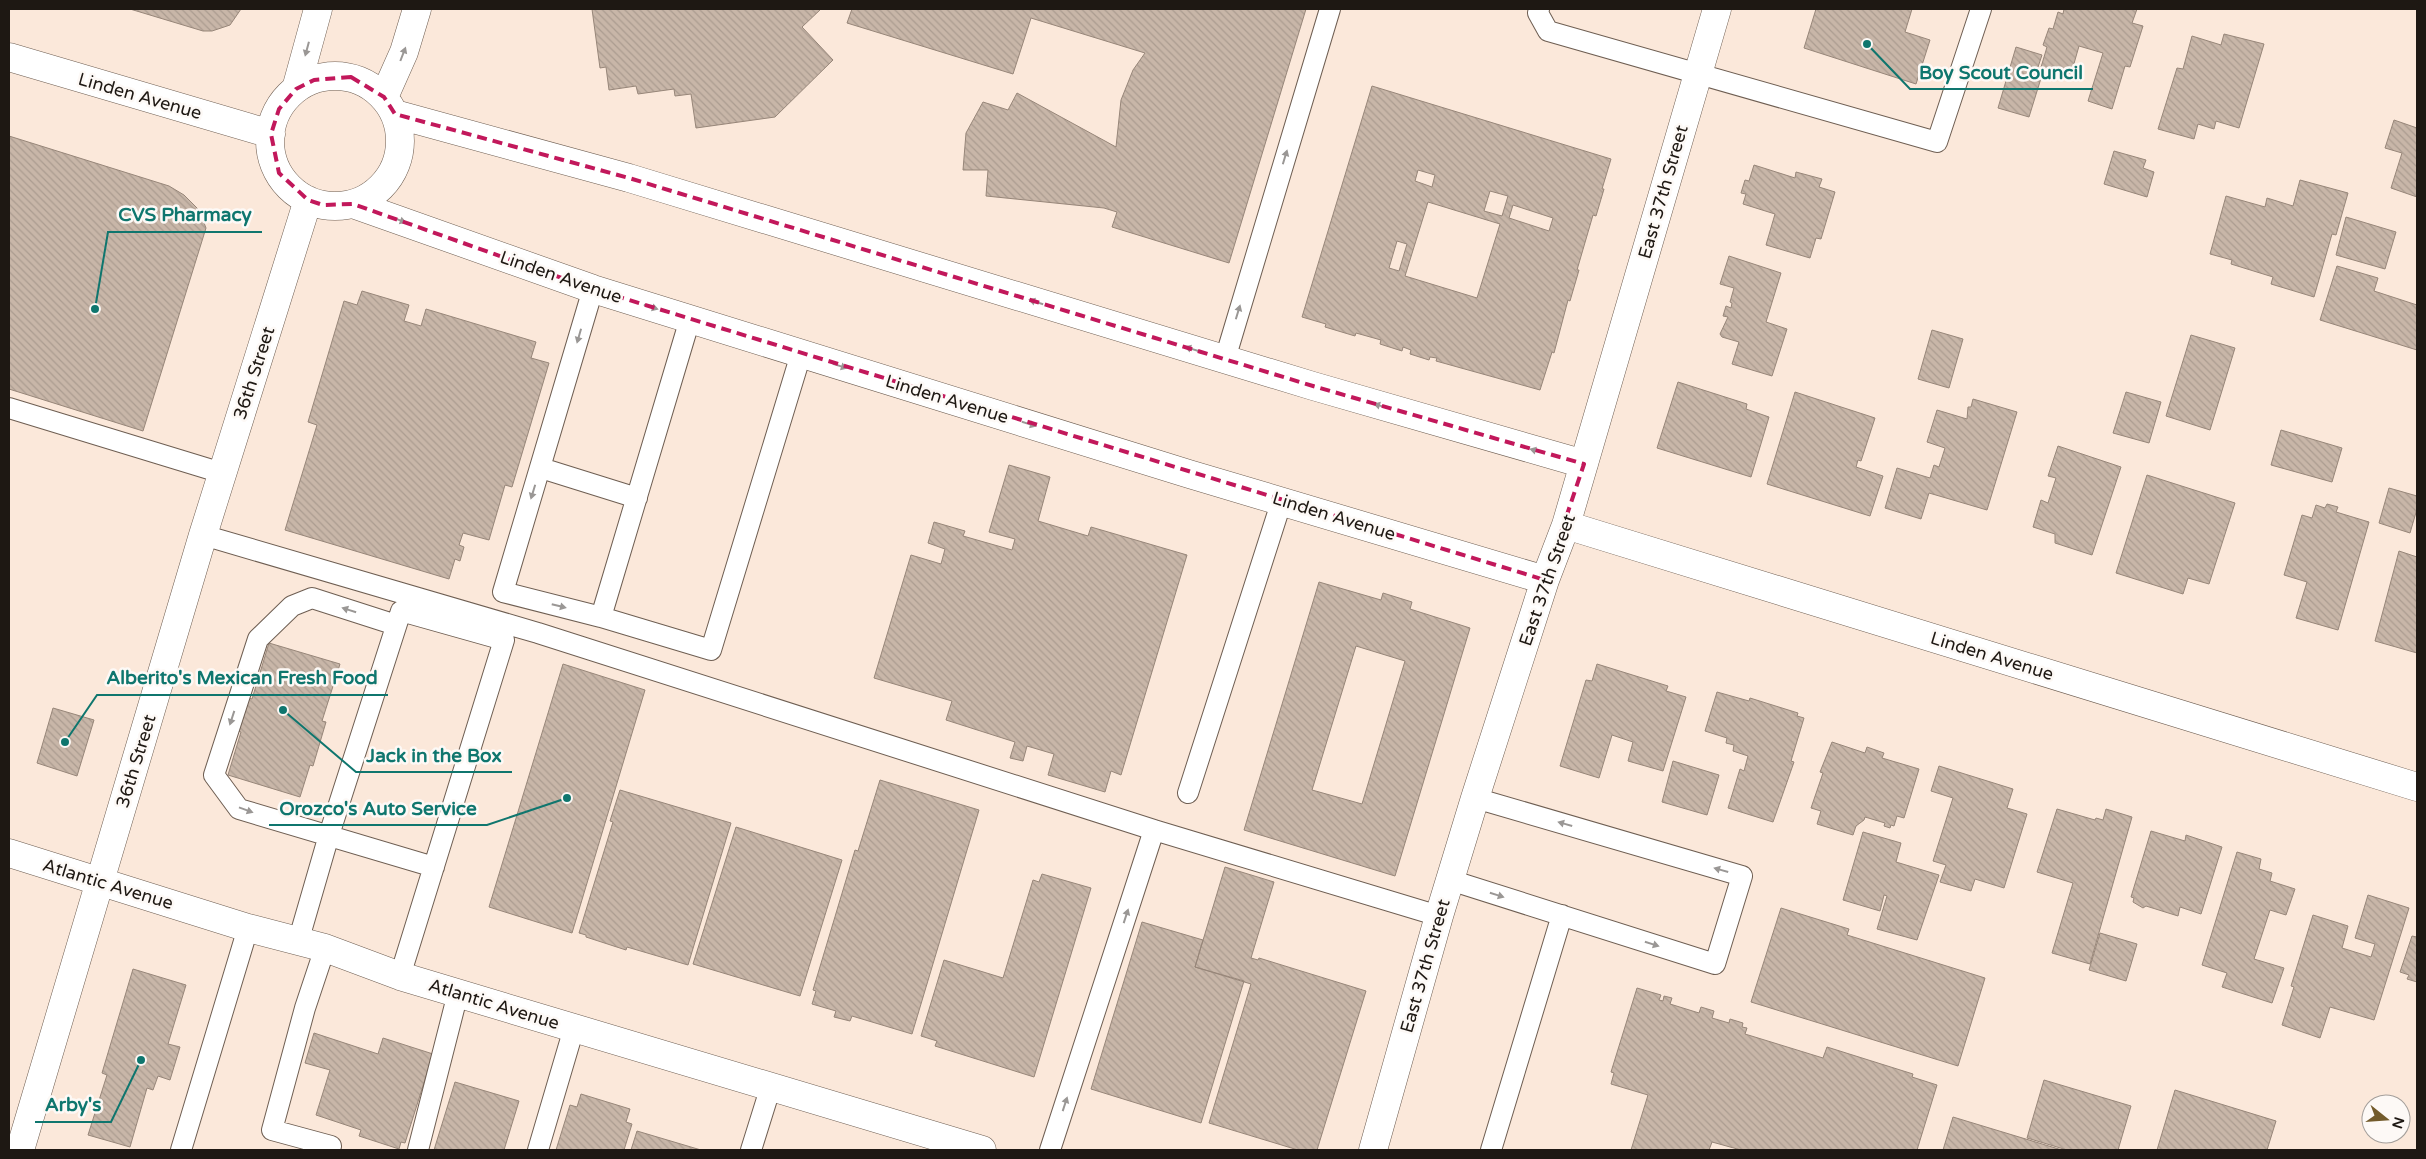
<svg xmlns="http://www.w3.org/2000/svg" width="2426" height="1159" viewBox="0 0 2426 1159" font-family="'Varela Round',sans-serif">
  <defs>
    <pattern id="building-back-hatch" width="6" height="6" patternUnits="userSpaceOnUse" patternTransform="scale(1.25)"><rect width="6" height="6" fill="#c8b6a8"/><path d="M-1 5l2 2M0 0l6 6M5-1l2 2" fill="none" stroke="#ab9c90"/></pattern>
  </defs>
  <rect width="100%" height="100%" fill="#fbe8da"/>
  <path fill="url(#building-back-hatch)" stroke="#978679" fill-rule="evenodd" d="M 130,9 L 241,9 L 230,25 L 212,31 L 203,31 Z
    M 592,9 L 821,9 L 802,27 L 833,60 L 775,117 L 696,128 L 691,94 L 675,96 L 674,89 L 638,94 L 636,86 L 609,90 L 606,67 L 600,68 Z
    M 852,9 L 1306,9 L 1229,263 L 1112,227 L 1117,212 L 1104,208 L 986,196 L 988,170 L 963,170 L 966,133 L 983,102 L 1008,110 L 1017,93 L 1116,147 L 1121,100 L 1133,70 L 1145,53 L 1031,18 L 1013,74 L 847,23 Z
    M 1816,9 L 1912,9 L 1905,32 L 1930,40 L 1916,84 L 1804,48 Z
    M 2064,9 L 2137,9 L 2132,23 L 2143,26 L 2130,67 L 2125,66 L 2112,109 L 2088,101 L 2103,53 L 2079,46 L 2071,74 L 2059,70 L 2056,80 L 2042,75 L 2029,117 L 1998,108 L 2016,47 L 2042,55 L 2036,73 L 2039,74 L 2047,47 L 2043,45 L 2049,28 L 2053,29 L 2058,12 L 2063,14 Z
    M 2224,34 L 2264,44 L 2239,128 L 2216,121 L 2214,129 L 2198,124 L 2194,139 L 2158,129 L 2177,68 L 2183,69 L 2192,36 L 2221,45 Z
    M 1372,86 L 1611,159 L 1602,189 L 1604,189 L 1596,216 L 1593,215 L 1577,270 L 1579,270 L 1570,301 L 1568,300 L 1554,353 L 1552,352 L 1540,390 L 1436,361 L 1437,358 L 1430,357 L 1429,360 L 1410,354 L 1411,350 L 1403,347 L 1402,351 L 1380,344 L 1381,340 L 1356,333 L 1355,336 L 1325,327 L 1326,324 L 1302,317 ZM 1418,170 L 1435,175 L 1432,187 L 1415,181 ZM 1490,191 L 1508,196 L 1502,216 L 1484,211 ZM 1428,202 L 1500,224 L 1477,298 L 1405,276 ZM 1513,205 L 1553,218 L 1549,231 L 1509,218 ZM 1397,241 L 1407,244 L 1399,271 L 1389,268 Z
    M 2394,120 L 2417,128 L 2417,197 L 2391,188 L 2402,153 L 2385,148 Z
    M 9,136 L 169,186 L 184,195 L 199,210 L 206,228 L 143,431 L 9,389 Z
    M 2114,151 L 2146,160 L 2143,168 L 2154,172 L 2147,197 L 2104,184 Z
    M 1754,165 L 1795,178 L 1796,172 L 1822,179 L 1819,187 L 1835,192 L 1821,239 L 1816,238 L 1810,258 L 1766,245 L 1775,214 L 1743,204 L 1746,194 L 1741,193 L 1745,180 L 1749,181 Z
    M 2300,180 L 2348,193 L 2336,235 L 2332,234 L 2314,297 L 2271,284 L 2273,277 L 2231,264 L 2232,260 L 2210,254 L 2226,196 L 2265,207 L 2267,198 L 2293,206 Z
    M 2346,217 L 2396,232 L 2385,269 L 2336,255 Z
    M 1729,256 L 1781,273 L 1766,322 L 1787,329 L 1772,376 L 1732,364 L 1739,342 L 1722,337 L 1720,334 L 1728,317 L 1723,316 L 1726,306 L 1731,308 L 1732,303 L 1730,302 L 1734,288 L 1720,284 Z
    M 2337,266 L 2378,278 L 2374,291 L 2417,305 L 2417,350 L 2320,320 Z
    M 362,291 L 409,305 L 404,321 L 421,326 L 426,309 L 536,342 L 531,358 L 549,363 L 512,487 L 505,485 L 489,540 L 463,533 L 459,545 L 464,547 L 460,561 L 455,559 L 449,579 L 285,530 L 317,425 L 308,422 L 344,301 L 357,305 Z
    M 1932,330 L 1963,339 L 1949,388 L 1918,379 Z
    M 2191,335 L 2235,348 L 2210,430 L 2166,416 Z
    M 1678,382 L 1747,404 L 1746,409 L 1769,417 L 1751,477 L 1657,448 Z
    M 1795,392 L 1875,418 L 1861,461 L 1858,460 L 1856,467 L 1883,476 L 1870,516 L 1767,484 Z
    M 2126,392 L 2161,402 L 2149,443 L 2113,433 Z
    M 1973,399 L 2017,412 L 1987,510 L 1929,493 L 1921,519 L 1885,508 L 1897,468 L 1930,478 L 1934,465 L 1939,467 L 1945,448 L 1927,442 L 1937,410 L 1967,419 L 1968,407 L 1971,407 Z
    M 2281,430 L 2342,448 L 2332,482 L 2271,465 Z
    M 2058,446 L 2121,467 L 2092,555 L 2055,543 L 2055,534 L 2033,527 L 2041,500 L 2048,503 L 2056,478 L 2048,476 Z
    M 1009,465 L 1050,477 L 1038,521 L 1088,536 L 1091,527 L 1187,555 L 1121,775 L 1111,771 L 1105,792 L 1048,775 L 1054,754 L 1027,746 L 1023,761 L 1010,758 L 1015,742 L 946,720 L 952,701 L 874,678 L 911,555 L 941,564 L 945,549 L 928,543 L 934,522 L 965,531 L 963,536 L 1012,550 L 1015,539 L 989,532 Z
    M 2147,475 L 2235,503 L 2209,584 L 2188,578 L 2183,594 L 2116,573 Z
    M 2389,488 L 2417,496 L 2417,509 L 2410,533 L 2379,523 Z
    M 2327,504 L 2338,507 L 2336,512 L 2369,522 L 2338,630 L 2296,618 L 2307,582 L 2284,575 L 2302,515 L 2312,518 L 2316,505 L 2325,508 Z
    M 2399,551 L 2417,557 L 2417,653 L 2375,641 Z
    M 1319,582 L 1381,600 L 1383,593 L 1412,602 L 1410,609 L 1470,628 L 1395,876 L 1244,830 ZM 1356,646 L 1405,661 L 1362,804 L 1312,790 Z
    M 269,643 L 340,664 L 322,721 L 326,722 L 313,766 L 310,765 L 300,797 L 228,775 L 241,732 L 235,730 L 245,697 L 252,699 Z
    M 563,664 L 645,690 L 572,933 L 489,907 Z
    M 1597,664 L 1668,686 L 1666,691 L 1686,697 L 1663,771 L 1628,761 L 1633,742 L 1612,735 L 1599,778 L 1560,766 L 1586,680 L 1592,681 Z
    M 1717,692 L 1749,701 L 1750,698 L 1798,713 L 1797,716 L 1804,718 L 1791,761 L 1794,762 L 1773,822 L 1728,808 L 1740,769 L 1744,771 L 1748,756 L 1733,751 L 1734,745 L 1726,743 L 1727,738 L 1705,731 Z
    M 53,708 L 94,720 L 77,776 L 37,763 Z
    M 1832,742 L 1865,753 L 1867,747 L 1884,753 L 1882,758 L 1919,769 L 1904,818 L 1897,816 L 1894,826 L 1891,825 L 1890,828 L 1884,826 L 1885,823 L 1865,817 L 1864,820 L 1856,826 L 1853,835 L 1817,824 L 1821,811 L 1811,808 L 1823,773 L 1820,772 Z
    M 1673,761 L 1719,775 L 1707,815 L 1662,802 Z
    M 1939,766 L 2013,789 L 2007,808 L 2027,814 L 2004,888 L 1975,879 L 1971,891 L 1940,882 L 1946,865 L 1933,861 L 1953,798 L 1931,791 Z
    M 880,780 L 979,810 L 912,1034 L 852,1016 L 850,1021 L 834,1017 L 836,1011 L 812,1004 L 816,991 L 813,990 L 855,850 L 858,851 Z
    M 620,790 L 731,823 L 688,965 L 627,947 L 626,950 L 586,937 L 586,935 L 579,933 L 613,822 L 610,821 Z
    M 2057,809 L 2095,820 L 2096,818 L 2103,820 L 2106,809 L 2132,817 L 2090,964 L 2052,953 L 2073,883 L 2037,872 Z
    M 736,827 L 842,860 L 800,996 L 693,964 Z
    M 2151,831 L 2185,841 L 2186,835 L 2222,847 L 2201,914 L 2180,907 L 2178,916 L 2146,906 L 2143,908 L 2133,902 L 2134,898 L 2131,897 Z
    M 1863,832 L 1901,843 L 1896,862 L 1939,875 L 1917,940 L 1877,929 L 1887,896 L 1884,895 L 1880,911 L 1843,900 Z
    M 2237,852 L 2261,859 L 2259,869 L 2272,873 L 2270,881 L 2295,889 L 2286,915 L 2270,910 L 2254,959 L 2284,968 L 2272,1003 L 2222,987 L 2227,973 L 2202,965 Z
    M 1225,867 L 1274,882 L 1251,958 L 1258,960 L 1259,958 L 1366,991 L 1317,1150 L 1298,1150 L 1209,1123 L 1251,984 L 1195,967 Z
    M 1042,874 L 1091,888 L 1034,1077 L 935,1046 L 937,1041 L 921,1036 L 944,960 L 1003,978 L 1033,880 L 1039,882 Z
    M 2368,895 L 2409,908 L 2374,1020 L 2330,1007 L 2320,1038 L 2282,1025 L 2294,987 L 2291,986 L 2313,915 L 2348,926 L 2342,948 L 2371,957 L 2375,944 L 2355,938 Z
    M 1781,908 L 1849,929 L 1847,935 L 1985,978 L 1958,1066 L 1751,1002 Z
    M 1142,922 L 1203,940 L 1195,967 L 1244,981 L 1201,1123 L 1091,1089 Z
    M 2100,933 L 2137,944 L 2126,981 L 2089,970 Z
    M 2412,936 L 2417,937 L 2417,982 L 2407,979 L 2409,975 L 2400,972 Z
    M 133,969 L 186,985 L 168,1044 L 180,1047 L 170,1080 L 158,1076 L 153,1090 L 147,1088 L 130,1147 L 88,1135 L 107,1075 L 102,1073 Z
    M 1637,988 L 1661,995 L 1659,1000 L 1663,1001 L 1664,996 L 1672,998 L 1670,1004 L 1699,1013 L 1701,1007 L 1714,1011 L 1712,1018 L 1729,1023 L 1730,1019 L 1743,1023 L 1742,1027 L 1747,1028 L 1745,1034 L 1823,1058 L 1827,1047 L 1913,1074 L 1912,1077 L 1937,1085 L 1917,1150 L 1741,1150 L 1712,1142 L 1709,1150 L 1631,1150 L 1648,1095 L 1611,1084 L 1614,1073 L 1611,1072 Z
    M 314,1033 L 378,1054 L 383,1038 L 433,1054 L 405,1143 L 401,1142 L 399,1149 L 359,1136 L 361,1130 L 316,1115 L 330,1070 L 305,1063 Z
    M 2044,1080 L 2131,1106 L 2118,1150 L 2067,1150 L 2027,1138 Z
    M 455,1082 L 519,1101 L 504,1150 L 434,1150 Z
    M 2175,1090 L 2276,1121 L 2267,1150 L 2157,1150 Z
    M 581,1094 L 630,1109 L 626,1122 L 632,1124 L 624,1150 L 556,1150 L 570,1105 L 577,1107 Z
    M 1953,1117 L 2062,1150 L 1943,1150 Z
    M 637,1131 L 701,1150 L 631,1150 Z"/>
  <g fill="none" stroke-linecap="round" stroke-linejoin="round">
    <defs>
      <path id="lane" d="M 1539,9 L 1538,13 L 1548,31 L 1937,142 L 1981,9
        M 593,289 L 503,592 L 601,617 L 711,650 L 801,354
        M 1225,359 L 1330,9
        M 9,408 L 222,473
        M 541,468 L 637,498
        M 203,535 L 538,633 L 1154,830
        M 601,617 L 690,319
        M 396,625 L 312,598 L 292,606 L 258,639 L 214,775 L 239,809 L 434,867
        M 1188,793 L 1282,500
        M 1450,880 L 1715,964 L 1742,876 L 1475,798
        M 298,942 L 329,835 L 401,611 L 504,640 L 400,976
        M 325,948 L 305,1008 L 272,1130 L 331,1146
        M 181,1150 L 248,928
        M 418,1150 L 458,993
        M 538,1150 L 574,1028
        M 751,1150 L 771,1086
        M 1050,1150 L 1154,830 L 1439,916
        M 1491,1150 L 1562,915"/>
      <path id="street" d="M 9,57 L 271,134
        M270 141a65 65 0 1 1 130 0a65 65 0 1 1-130 0Z
        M 296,89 L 318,9
        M 384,97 L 404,52 L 417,9
        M 395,114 L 629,178 L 1313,386 L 1584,464
        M 353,204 L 593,289 L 1189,474 L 1545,580
        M 1566,525 L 2417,787
        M 20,1150 L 203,535 L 308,200
        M 1373,1150 L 1439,916 L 1475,798 L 1545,580 L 1566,525 L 1717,9"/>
      <path id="secondary" d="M 9,853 L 248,928 L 325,948 L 400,976 L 982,1150"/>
    </defs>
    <use href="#lane" stroke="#6e5e52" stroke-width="22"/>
    <use href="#street" stroke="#6e5e52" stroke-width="29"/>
    <use href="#secondary" stroke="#6e5e52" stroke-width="29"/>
    <use href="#lane" stroke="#fff" stroke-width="20"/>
    <use href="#street" stroke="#fff" stroke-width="28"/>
    <use href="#secondary" stroke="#fff" stroke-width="28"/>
  </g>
  <defs><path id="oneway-solid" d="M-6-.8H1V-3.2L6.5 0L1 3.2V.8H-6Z" transform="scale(1.25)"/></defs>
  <g fill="#9a9795">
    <use href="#oneway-solid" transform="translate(307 49) rotate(105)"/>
    <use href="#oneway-solid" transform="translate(403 54) rotate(-69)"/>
    <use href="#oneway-solid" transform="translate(1285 157) rotate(-73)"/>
    <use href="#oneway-solid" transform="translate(399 220) rotate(20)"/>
    <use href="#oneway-solid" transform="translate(1036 302) rotate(-163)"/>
    <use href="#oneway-solid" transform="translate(651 307) rotate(17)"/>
    <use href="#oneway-solid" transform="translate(1238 312) rotate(-73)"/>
    <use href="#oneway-solid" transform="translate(579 336) rotate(106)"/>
    <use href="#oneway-solid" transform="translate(1192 349) rotate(-163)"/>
    <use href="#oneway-solid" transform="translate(840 366) rotate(17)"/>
    <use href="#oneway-solid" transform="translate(1381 406) rotate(-164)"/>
    <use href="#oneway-solid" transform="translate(1029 424) rotate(17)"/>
    <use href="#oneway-solid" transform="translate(1537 451) rotate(-164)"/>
    <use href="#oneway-solid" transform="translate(533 492) rotate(107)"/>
    <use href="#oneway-solid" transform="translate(559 606) rotate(14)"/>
    <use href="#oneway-solid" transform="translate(349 610) rotate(-162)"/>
    <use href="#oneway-solid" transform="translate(232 718) rotate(108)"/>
    <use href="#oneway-solid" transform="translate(246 810) rotate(20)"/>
    <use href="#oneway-solid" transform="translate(1565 824) rotate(-164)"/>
    <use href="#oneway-solid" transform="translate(1721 870) rotate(-164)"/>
    <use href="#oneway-solid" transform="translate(1497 895) rotate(18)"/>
    <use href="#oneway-solid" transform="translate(1126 916) rotate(-72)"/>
    <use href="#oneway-solid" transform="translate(1652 944) rotate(18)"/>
    <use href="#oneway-solid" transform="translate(1065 1104) rotate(-72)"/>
  </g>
  <path fill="none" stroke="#c2185b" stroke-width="4" stroke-dasharray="10 6" stroke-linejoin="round" d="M 351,77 L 384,97 L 395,114 L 629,178 L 1313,386 L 1584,464 L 1545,580 L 593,289 L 353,204 L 323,205 L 308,200 L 279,173 L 271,134 L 279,109 L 296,89 L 314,80 Z"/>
  <g text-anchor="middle" stroke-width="5" stroke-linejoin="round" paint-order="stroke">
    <g font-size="18" fill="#1e1813" stroke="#fdf9f6">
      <text transform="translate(140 96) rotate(16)" y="6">Linden Avenue</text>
      <text transform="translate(1663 192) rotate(-74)" y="6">East 37th Street</text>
      <text transform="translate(561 277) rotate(19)" y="6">Linden Avenue</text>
      <text transform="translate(254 373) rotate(-72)" y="6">36th Street</text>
      <text transform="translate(947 399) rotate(17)" y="6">Linden Avenue</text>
      <text transform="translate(1334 516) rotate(17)" y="6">Linden Avenue</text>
      <text transform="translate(1547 580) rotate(-71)" y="6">East 37th Street</text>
      <text transform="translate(1992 656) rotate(17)" y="6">Linden Avenue</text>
      <text transform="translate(136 761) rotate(-73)" y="6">36th Street</text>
      <text transform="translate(108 884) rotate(17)" y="6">Atlantic Avenue</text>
      <text transform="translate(1425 966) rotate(-74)" y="6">East 37th Street</text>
      <text transform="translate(494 1004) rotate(17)" y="6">Atlantic Avenue</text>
    </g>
  </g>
  <path fill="none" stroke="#0f766e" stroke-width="2" d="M1867 44L1910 89H2093M95 309L108 232H262M65 742L97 695H388M283 710L356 772H512M567 798L487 825H269M141 1060L111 1122H35"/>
  <g fill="#0f766e" stroke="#fdf9f6" stroke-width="2">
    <circle cx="1867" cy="44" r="5"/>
    <circle cx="95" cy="309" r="5"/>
    <circle cx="65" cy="742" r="5"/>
    <circle cx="283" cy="710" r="5"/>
    <circle cx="567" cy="798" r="5"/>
    <circle cx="141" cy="1060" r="5"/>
  </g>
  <g font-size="19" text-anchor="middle" font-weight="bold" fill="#0f766e" stroke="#fdf9f6" stroke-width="5" stroke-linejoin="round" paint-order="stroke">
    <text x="2001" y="79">Boy Scout Council</text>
    <text x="185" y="221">CVS Pharmacy</text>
    <text x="242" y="684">Alberito's Mexican Fresh Food</text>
    <text x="434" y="762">Jack in the Box</text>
    <text x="378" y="815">Orozco's Auto Service</text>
    <text x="73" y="1111">Arby's</text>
  </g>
  <rect width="2426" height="1159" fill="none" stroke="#1e1813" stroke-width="20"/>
  <g transform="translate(2386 1119) rotate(107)"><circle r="24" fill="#fdf9f6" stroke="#a49f9b"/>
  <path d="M0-4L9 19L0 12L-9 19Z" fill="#735b2b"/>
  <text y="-8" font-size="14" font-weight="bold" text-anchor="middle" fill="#1e1813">N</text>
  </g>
</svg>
